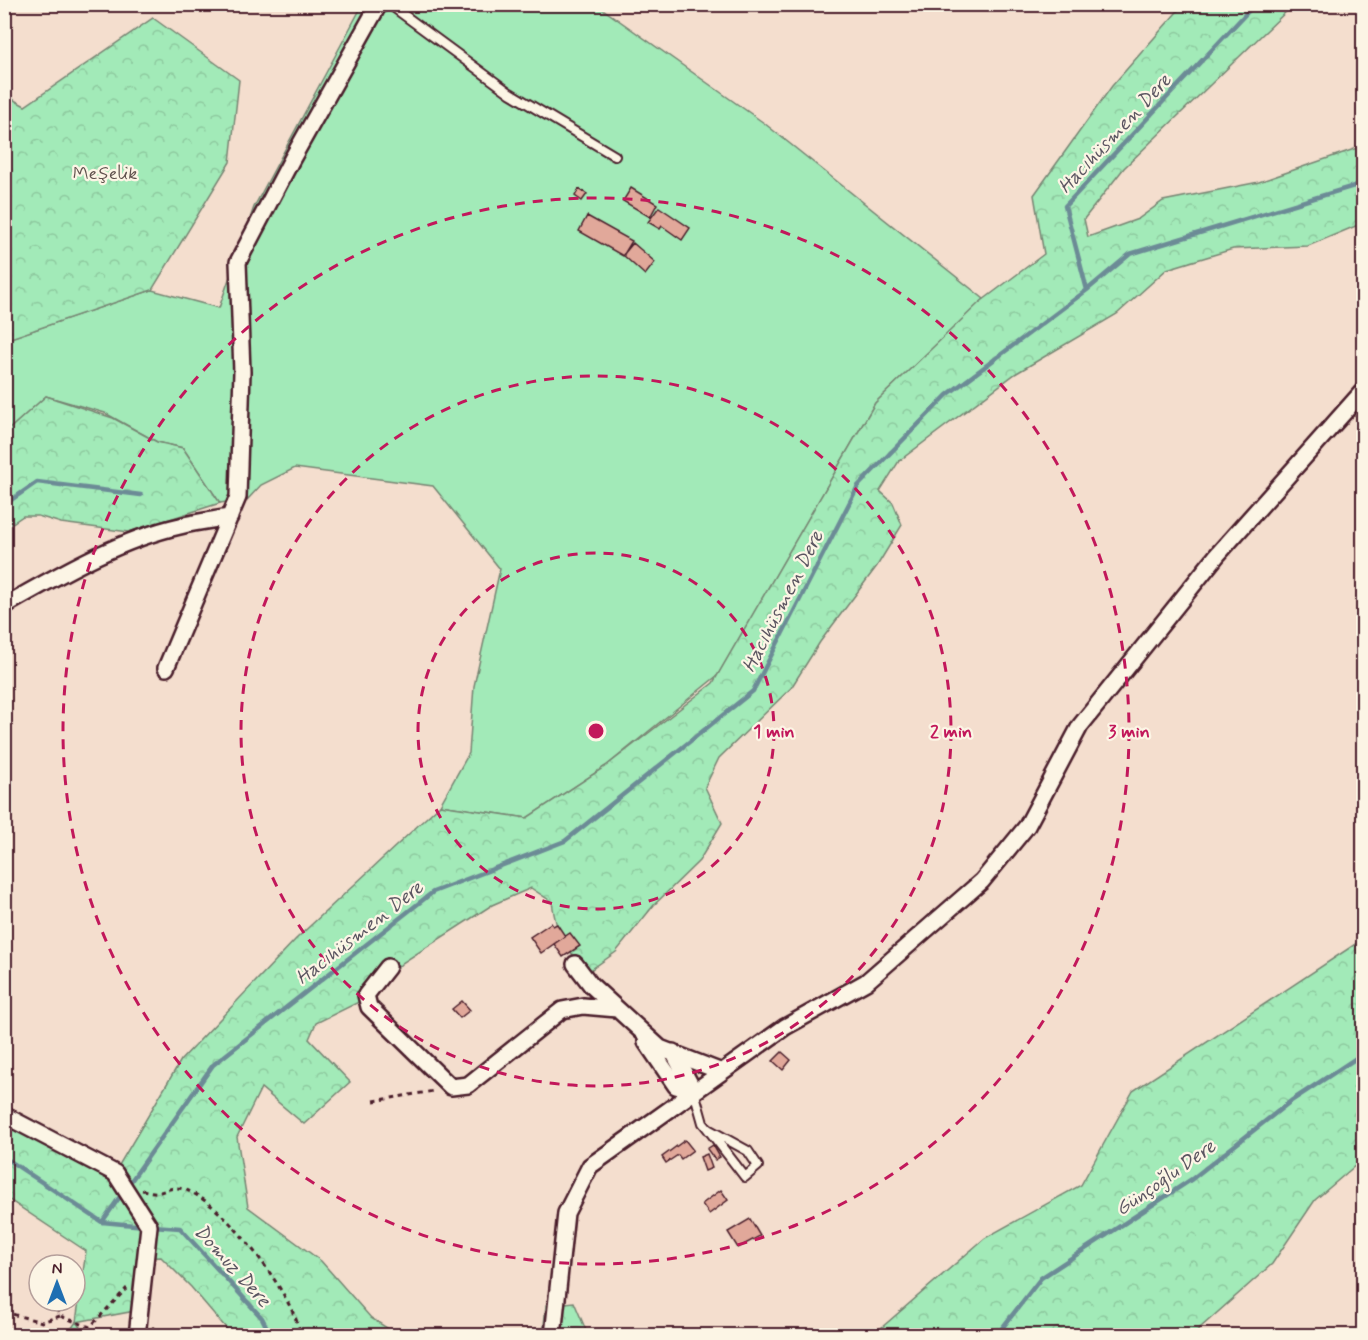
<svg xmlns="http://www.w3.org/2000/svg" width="1368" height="1340" viewBox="0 0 1368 1340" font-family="Mynerve,sans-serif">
  <defs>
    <pattern id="forest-crowns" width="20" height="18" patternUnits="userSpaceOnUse" patternTransform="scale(1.5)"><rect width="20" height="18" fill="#a2eab8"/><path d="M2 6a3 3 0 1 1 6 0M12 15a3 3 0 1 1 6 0" fill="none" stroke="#8dc89e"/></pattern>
  </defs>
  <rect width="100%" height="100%" fill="#f4dece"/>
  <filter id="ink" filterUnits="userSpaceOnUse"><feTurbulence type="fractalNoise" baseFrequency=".0167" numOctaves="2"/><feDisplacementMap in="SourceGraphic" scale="12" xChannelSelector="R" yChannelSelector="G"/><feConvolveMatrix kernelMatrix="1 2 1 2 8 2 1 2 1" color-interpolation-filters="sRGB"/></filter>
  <g filter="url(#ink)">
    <path fill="#a2eab8" stroke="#768472" stroke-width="1.5" d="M 363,4 L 597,5 L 764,123 L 984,299 L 875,403 L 718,675 L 606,766 L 527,818 L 440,805 L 469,753 L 474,686 L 500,569 L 433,486 L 295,468 L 261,485 L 248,499 L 220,503 L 183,448 L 157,442 L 105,413 L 46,396 L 5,433 L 4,340 L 152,290 L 219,308 L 254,207 Z"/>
    <path fill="url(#forest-crowns)" stroke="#768472" stroke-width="1.5" d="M 1183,5 L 1293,5 L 1124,168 L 1084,219 L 1088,237 L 1138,219 L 1163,201 L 1259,182 L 1363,146 L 1363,223 L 1308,246 L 1233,249 L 1167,269 L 1117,314 L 1015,374 L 899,461 L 880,491 L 893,503 L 902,525 L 877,566 L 820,642 L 791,688 L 719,758 L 705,787 L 722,823 L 699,861 L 654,905 L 616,952 L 589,971 C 563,947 557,937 552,902 L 531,888 L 492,905 L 402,963 L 369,997 L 316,1023 L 309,1039 L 350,1082 L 304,1124 L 261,1088 L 237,1137 L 248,1207 L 321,1261 L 371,1318 L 398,1335 L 232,1335 L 191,1287 L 161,1257 L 146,1258 L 140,1310 L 76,1322 L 86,1335 L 67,1335 L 76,1322 L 86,1251 L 5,1197 L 4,1113 L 115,1172 L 181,1060 L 296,939 L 440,805 L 527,818 L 606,766 L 713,683 L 875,403 L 979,303 L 1044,254 L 1034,195 L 1112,86 Z
      M 153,18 L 239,80 L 230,162 L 152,290 L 5,340 L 5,95 L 25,106 Z
      M 46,396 L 113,418 L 157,442 L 183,448 L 220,503 L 129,532 L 61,523 L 38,516 L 23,516 L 5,528 L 5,433 Z
      M 1363,939 L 1363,1159 L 1315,1200 L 1272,1264 L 1192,1335 L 873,1335 L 985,1238 L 1081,1185 L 1133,1091 Z
      M 574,1302 L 588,1335 L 543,1336 L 546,1305 Z"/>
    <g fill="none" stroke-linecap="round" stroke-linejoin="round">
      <path stroke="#6c8b96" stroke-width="4.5" d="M 1087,290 L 1130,254 L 1364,183
        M 4,505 L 37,482 L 141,495
        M 4,1157 L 102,1222 L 145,1226
        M 102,1222 L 213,1065 L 433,892 L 565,841 L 753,691 L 858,486 L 947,395 L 1087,290 L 1065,206 L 1255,4
        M 153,1226 L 180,1228 L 262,1318 L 271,1336
        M 996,1336 L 1041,1278 L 1192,1179 L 1291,1101 L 1364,1053"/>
    </g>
    <path fill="#e1a89a" stroke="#4a1f2b" stroke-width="1.5" d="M 631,188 L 657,204 L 650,217 L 623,201 Z
      M 579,189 L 587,194 L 582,201 L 575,196 Z
      M 659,207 L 690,228 L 682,240 L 662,226 L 660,229 L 648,222 Z
      M 587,216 L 632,241 L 623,256 L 579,231 Z
      M 633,243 L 655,262 L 645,275 L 623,255 Z
      M 551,923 L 553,926 L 557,924 L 565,936 L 541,953 L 530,937 Z
      M 570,933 L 580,946 L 563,957 L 554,944 Z
      M 462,1001 L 470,1010 L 460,1018 L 452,1009 Z
      M 782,1052 L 791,1060 L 783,1070 L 773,1061 Z
      M 685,1140 L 693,1150 L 681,1159 L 678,1155 L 666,1163 L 662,1157 Z
      M 713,1145 L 720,1157 L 715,1160 L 707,1149 Z
      M 707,1154 L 712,1168 L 705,1171 L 700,1157 Z
      M 721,1190 L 728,1200 L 709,1214 L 702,1204 Z
      M 750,1219 L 760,1236 L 738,1248 L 728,1232 Z"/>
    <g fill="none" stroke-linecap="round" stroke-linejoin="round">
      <defs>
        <path id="lane" d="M 389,4 L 510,93 L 615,156
          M 694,1091 L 703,1123 L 708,1129 L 745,1177 L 758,1166 L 748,1151 L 708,1129"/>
        <path id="street" d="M 4,606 C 59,575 118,540 180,526 C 196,522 213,520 230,517
          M 166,668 L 238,497 L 242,372 L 238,262 L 292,159 L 379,4
          M 575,964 L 591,985 L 660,1048 L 722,1072
          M 388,967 L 366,995 L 369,1007 L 451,1087 L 468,1085 L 562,1010 L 583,1006 L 617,1009
          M 646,1042 L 676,1086 L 694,1091
          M 673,1052 L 694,1091
          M 4,1115 L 115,1173 L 149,1226 L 137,1336
          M 553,1336 L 566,1213 L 590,1166 L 785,1027 L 866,982 L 982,881 L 1027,826 L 1080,726 L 1218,554 L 1364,390"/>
      </defs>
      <use href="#lane" stroke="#4a1f2b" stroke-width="12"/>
      <use href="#street" stroke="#4a1f2b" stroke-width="20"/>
      <path stroke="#4a1f2b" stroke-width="3" stroke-dasharray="4.5 4.5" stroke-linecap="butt" d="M 374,1101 L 434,1091
        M 142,1190 C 148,1191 154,1193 160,1192 C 165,1191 172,1187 178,1188 C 218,1192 295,1297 301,1336
        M 38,1286 L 39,1286
        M 52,1301 L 60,1316 L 90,1327 L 127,1288
        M 4,1312 L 42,1322 L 60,1316
        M 152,1327 L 162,1336"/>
      <use href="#lane" stroke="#fcf5e5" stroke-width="8"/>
      <use href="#street" stroke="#fcf5e5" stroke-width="15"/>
    </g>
  </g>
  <g fill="none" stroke="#c2185b" stroke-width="3" stroke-dasharray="10 8">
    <circle cx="596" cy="731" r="178"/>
    <circle cx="596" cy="731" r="355"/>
    <circle cx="596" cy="731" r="533"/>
  </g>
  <g text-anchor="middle" stroke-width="4.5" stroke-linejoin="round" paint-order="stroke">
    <g font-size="18" fill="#60524e" stroke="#fcf5e5">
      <text x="105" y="179">Meşelik</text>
    </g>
    <g font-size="20" font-style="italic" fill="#5b5561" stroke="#fcf5e5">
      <text transform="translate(1114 133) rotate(-47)" y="7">Hacıhüsmen Dere</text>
      <text transform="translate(782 601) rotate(-63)" y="7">Hacıhüsmen Dere</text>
      <text transform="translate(359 932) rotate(-38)" y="7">Hacıhüsmen Dere</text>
      <text transform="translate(1165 1177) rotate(-35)" y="7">Günçoğlu Dere</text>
      <text transform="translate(233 1265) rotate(48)" y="7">Domuz Dere</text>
    </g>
  </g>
  <circle cx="596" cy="731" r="9" fill="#c2185b" stroke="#fcf5e5" stroke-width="3"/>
  <g font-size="18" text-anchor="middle" font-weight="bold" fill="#c2185b" stroke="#fcf5e5" stroke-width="4.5" stroke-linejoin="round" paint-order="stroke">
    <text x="774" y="737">1 min</text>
    <text x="951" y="737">2 min</text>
    <text x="1129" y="737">3 min</text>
  </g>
  <rect width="1368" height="1340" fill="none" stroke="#fcf5e5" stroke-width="24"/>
  <rect x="12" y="12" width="1344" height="1316" fill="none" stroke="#4a1f2b" stroke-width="2" filter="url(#ink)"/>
  <g transform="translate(57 1283)"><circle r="28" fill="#fcf5e5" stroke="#b59f9b" stroke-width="1.5"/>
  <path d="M0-4.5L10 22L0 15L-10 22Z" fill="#1f6fb2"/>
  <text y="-9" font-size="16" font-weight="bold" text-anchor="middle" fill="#4a1f2b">N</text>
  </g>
</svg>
